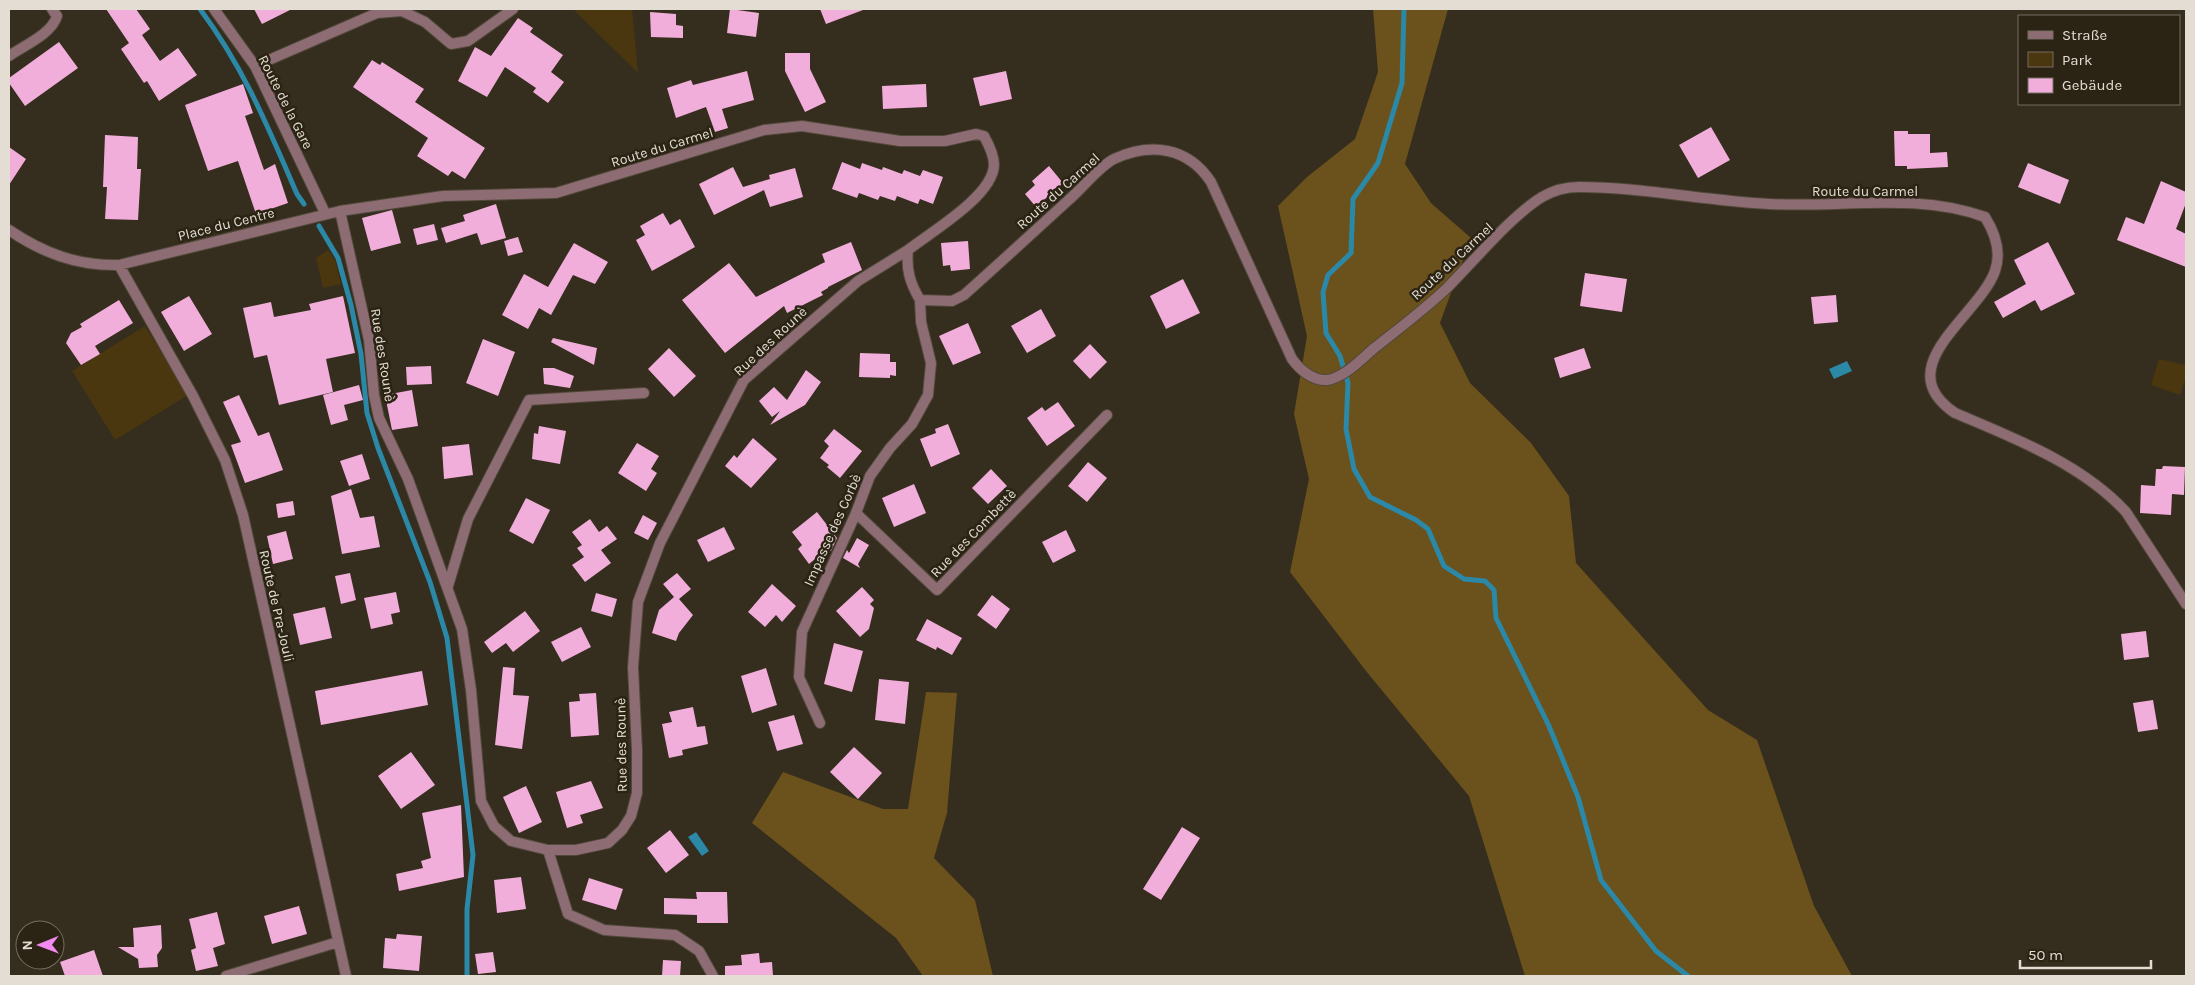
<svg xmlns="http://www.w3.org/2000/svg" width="2195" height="985" viewBox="0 0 2195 985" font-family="Karla,sans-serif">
  <rect width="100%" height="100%" fill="#352d1d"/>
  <path fill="#4a370f" d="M 573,9 L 632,9 L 638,73 Z
    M 328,250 L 335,260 L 341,284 L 323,288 L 316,258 Z
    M 145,326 L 188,395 L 115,440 L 72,371 Z
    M 2159,359 L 2186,365 L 2186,378 L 2180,395 L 2151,385 Z"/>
  <path fill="#6b511c" d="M 1373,9 L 1448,9 L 1405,164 L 1431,203 L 1471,238 L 1440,323 L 1470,383 L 1531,443 L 1569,496 L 1576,563 L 1708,710 L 1757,740 L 1814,906 L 1852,976 L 1525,976 L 1469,796 L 1366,671 L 1290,572 L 1309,479 L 1294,414 L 1307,336 L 1278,206 L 1307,177 L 1355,139 L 1378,72 Z
    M 926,692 L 957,693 L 947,813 L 934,858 L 975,900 L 993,976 L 923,976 L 896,938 L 752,823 L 783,772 L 883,809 L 908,809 Z"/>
  <path fill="#2b88a7" d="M 1847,361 L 1852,371 L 1834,379 L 1829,369 Z
    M 696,832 L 709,851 L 702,856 L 688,837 Z"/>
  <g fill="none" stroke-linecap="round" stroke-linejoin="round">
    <path stroke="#2b88a7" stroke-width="5" d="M 200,9 C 244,68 268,127 297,194 L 304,204
      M 1404,9 L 1402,83 L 1378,163 L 1353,199 L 1351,253 L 1328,275 L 1323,292 L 1326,333 L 1340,356 L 1348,383 L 1346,429 L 1354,469 L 1370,497 L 1416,520 L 1428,529 L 1444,566 L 1464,579 L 1485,581 L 1494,590 L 1496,618 L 1549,726 L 1578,797 L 1601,880 L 1656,951 L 1688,976
      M 319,226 L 338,258 L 351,305 L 361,354 L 367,413 L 378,448 L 430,582 L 447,638 L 473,855 L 467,909 L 467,976"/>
  </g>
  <path fill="#f1aeda" d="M 106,9 L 136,9 L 150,29 L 142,35 L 160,61 L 178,48 L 197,75 L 159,101 L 147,81 L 144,83 L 121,49 L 129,43 Z
    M 254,9 L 292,9 L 262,24 Z
    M 730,9 L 759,13 L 756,37 L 727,33 Z
    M 820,9 L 863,9 L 863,10 L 826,24 Z
    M 650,12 L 676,14 L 676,25 L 683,26 L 683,38 L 651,37 Z
    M 518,18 L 533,28 L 530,32 L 563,55 L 551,72 L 564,82 L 548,103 L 533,92 L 536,88 L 505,67 L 487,97 L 458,81 L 475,47 L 491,56 Z
    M 59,42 L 78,68 L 25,106 L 9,83 L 9,78 Z
    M 785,53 L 810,53 L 810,69 L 826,102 L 805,112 L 785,71 Z
    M 372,60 L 380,65 L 382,62 L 424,89 L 415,102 L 485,148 L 465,179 L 452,171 L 448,176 L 417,156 L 428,138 L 353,87 Z
    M 747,71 L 754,100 L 722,109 L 728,128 L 715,132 L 706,107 L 676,118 L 667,88 L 691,80 L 693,85 Z
    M 1006,71 L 1012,99 L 980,106 L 973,78 Z
    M 243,84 L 253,113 L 245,116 L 264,170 L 275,164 L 288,203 L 256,214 L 238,161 L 208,171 L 185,105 Z
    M 926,84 L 927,107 L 883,109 L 882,86 Z
    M 1711,127 L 1730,160 L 1698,178 L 1679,145 Z
    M 1894,131 L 1908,131 L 1908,134 L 1930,134 L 1930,153 L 1947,152 L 1948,167 L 1907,169 L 1907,166 L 1895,166 Z
    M 105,135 L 138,137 L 137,169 L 141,169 L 138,220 L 105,219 L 107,187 L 103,187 Z
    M 9,147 L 26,159 L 9,185 Z
    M 842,162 L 860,169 L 862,163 L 882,170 L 883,167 L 902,174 L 904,170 L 920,176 L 923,170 L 943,177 L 933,204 L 920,199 L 918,204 L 897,196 L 895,201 L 880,196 L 878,200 L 859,193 L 857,198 L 832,189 Z
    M 2028,163 L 2069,180 L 2060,204 L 2018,187 Z
    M 1049,166 L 1063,183 L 1036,207 L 1025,194 L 1035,185 L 1032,181 Z
    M 733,167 L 743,187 L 770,179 L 769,175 L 795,168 L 803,197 L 770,207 L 764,190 L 714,215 L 699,184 Z
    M 2161,181 L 2186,192 L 2186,203 L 2176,229 L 2186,234 L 2186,267 L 2117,240 L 2126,217 L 2144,224 Z
    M 496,204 L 506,238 L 481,245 L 477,233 L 446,243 L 441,228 L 465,221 L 463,215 Z
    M 392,210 L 401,243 L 371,251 L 362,218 Z
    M 663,213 L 670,225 L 680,219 L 695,247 L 652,271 L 636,240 L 645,235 L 640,226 Z
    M 434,224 L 438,240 L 417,245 L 413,229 Z
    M 518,237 L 523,252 L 508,256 L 504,241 Z
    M 968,241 L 970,269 L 951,271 L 950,265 L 943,266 L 941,243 Z
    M 851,242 L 862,270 L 828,287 L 828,288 L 821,292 L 823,295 L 787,313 L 784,306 L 725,353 L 682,300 L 729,263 L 756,297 L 825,262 L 822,254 Z
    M 2048,242 L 2075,294 L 2041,311 L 2035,300 L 2003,318 L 1994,302 L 2026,284 L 2014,260 Z
    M 574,243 L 608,262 L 595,284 L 573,275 L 551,315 L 539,308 L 528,329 L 502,315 L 524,274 L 548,287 Z
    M 1585,273 L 1627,279 L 1622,312 L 1580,306 Z
    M 1183,279 L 1200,313 L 1166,329 L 1150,296 Z
    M 1836,295 L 1838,322 L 1814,324 L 1811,297 Z
    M 189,296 L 212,334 L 184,351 L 161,312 Z
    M 343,296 L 355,353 L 326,359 L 333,392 L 279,405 L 267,355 L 254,358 L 243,308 L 271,302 L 274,317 L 311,310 L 309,304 Z
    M 119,300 L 133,323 L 95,346 L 100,354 L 81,365 L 66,343 L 71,333 L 82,327 L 80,324 Z
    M 1041,309 L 1056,336 L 1027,353 L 1011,326 Z
    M 968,323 L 981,353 L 953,365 L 939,336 Z
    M 553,338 L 597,348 L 594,365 L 551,342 Z
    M 483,339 L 515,352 L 498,396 L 466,383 Z
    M 1090,344 L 1107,362 L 1090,379 L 1073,361 Z
    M 669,348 L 696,376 L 674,397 L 648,369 Z
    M 1584,348 L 1591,368 L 1560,378 L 1554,358 Z
    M 860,353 L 890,354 L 890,362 L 896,362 L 896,376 L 890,375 L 890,378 L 859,377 Z
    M 431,366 L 432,384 L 407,385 L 406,367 Z
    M 543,368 L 554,368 L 574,376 L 570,388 L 544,384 Z
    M 806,370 L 821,382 L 805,405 L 770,425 L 780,411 L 772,417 L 759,401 L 774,387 L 787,400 Z
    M 359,385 L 363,400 L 344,405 L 348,420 L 331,425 L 323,395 Z
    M 412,390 L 418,426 L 392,430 L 385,395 Z
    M 239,395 L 258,436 L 269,432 L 283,470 L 245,483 L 231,445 L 241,442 L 223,402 Z
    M 1058,402 L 1075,426 L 1047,446 L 1027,418 L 1042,407 L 1045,411 Z
    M 948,424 L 960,454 L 931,467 L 920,439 L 936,433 L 935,429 Z
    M 539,426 L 566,431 L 560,464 L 532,459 L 534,433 L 538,434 Z
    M 834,429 L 862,451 L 840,478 L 827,467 L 829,465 L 820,458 L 829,446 L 824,441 Z
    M 753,438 L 777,459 L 751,488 L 725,466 L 734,455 L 737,458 Z
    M 637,443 L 659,456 L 651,469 L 657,473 L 646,491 L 618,473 Z
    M 469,444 L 473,475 L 444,479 L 442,447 Z
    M 362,454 L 370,479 L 349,486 L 340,461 Z
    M 1088,462 L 1107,478 L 1087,502 L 1068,486 Z
    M 2163,466 L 2185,467 L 2184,495 L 2172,494 L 2171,515 L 2140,513 L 2141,485 L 2155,486 L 2156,469 L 2162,469 Z
    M 991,469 L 1007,486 L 988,504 L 972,488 Z
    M 914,484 L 926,513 L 894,527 L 882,498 Z
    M 351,489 L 360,518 L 374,516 L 380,547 L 342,554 L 331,496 Z
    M 526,498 L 550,510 L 533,544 L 509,531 Z
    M 293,501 L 295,515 L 278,518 L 276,504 Z
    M 817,512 L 837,538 L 831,551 L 827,549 L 809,564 L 798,549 L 802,545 L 792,532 Z
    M 643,515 L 657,523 L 648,540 L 634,533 Z
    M 590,519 L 599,532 L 607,526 L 617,539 L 601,550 L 611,563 L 585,582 L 572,565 L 584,557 L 577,548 L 582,545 L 572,532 Z
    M 724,527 L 735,549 L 708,562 L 697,540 Z
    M 1066,530 L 1076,551 L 1053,563 L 1042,542 Z
    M 286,531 L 293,559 L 273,564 L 267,536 Z
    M 857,538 L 869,545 L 858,564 L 860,568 L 843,558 L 847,550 L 849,553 Z
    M 350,573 L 356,600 L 341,604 L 335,576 Z
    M 677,573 L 691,589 L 679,599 L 693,615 L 679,633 L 676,641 L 652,633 L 659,610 L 674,597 L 663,584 Z
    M 772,584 L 796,606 L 782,622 L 776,615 L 765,627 L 748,612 Z
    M 862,587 L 874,600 L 870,604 L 874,608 L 869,629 L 860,637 L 836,611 Z
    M 396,592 L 400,612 L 391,614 L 393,624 L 371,629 L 364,598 Z
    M 596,593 L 617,599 L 612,617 L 591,611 Z
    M 992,595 L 1010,609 L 996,629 L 977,615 Z
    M 325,607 L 332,638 L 300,645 L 293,614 Z
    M 525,611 L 540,631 L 513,652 L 506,643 L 492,653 L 484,642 Z
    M 927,619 L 962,638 L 952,655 L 937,647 L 936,650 L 916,640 Z
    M 581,627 L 591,647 L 562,662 L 551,642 Z
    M 2146,631 L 2149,657 L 2124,660 L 2121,634 Z
    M 834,643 L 863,651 L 852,692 L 824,684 Z
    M 503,667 L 515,668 L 513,695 L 529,696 L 522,749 L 495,745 Z
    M 766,668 L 777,705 L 752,713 L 741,676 Z
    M 422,671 L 428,705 L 321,725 L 315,691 Z
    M 879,679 L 909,682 L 905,724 L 875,720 Z
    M 596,693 L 599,735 L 571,737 L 569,702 L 580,701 L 579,694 Z
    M 2153,700 L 2158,729 L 2138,732 L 2133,703 Z
    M 693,707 L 697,727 L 705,726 L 708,744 L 682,750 L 683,755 L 669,758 L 662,724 L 672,722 L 669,712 Z
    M 794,715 L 803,744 L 777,751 L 768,722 Z
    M 854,747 L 882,773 L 858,799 L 830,772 Z
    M 411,752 L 435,785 L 401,809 L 378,776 Z
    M 591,781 L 603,808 L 580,815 L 583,823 L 567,828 L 556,792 Z
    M 526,786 L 542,822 L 519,833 L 503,797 Z
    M 461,805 L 464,877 L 399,891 L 396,874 L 423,868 L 421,861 L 431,858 L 422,813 Z
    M 1182,827 L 1200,838 L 1161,900 L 1143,889 Z
    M 670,830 L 689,855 L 666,873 L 647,848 Z
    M 521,877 L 526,909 L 497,913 L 494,880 Z
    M 589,878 L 623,889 L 616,910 L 582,900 Z
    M 696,892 L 727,892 L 728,923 L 697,923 L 697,915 L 664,914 L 664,898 L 697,899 Z
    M 299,906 L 307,934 L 272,944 L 264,916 Z
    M 217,912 L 225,944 L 213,948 L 218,966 L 196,971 L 191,950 L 196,948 L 189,919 Z
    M 161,925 L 162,948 L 157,955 L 158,967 L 139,968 L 138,959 L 118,947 L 134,947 L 133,928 Z
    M 397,934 L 422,936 L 419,971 L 383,968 L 385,938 L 396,939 Z
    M 94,950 L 103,976 L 65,976 L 60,962 Z
    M 493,952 L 496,972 L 478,974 L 475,954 Z
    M 759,953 L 760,963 L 772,962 L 773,976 L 725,976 L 725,966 L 742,965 L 741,955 Z
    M 663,960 L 681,961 L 680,976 L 662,976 Z"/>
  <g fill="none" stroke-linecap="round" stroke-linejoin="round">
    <defs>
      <path id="minor" d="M 214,9 L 255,66 L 325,213
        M 9,56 C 23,46 52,34 57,16 L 52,9
        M 255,66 L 377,13 L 402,11 L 425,22 L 451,44 L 468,41 L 513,9
        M 340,211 L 369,340 L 374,395 L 379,418 L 408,479 L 462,629 L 471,690 L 481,801 L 494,826 L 511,841 L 548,850 L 576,850 L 608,843 L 622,830 L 631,816 L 637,793 L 637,750 L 633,667 L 638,602 L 660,543 L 744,380 L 858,281 L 908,250
        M 9,230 C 43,253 77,266 119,265 L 340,211 L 443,196 L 556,193 L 764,130 L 802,126 L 900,141 L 945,141 L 976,134 L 984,136 C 989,145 994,155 994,165 C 993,196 931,232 908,250 C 906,270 910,283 920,300 L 952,301 L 964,295 C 1001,262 1038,228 1074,195 C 1086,184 1100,166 1114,159 C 1151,142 1188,147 1211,182 L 1292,359 C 1300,370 1313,381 1327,380 C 1343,378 1361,360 1372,350 C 1397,330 1424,310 1447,288 C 1474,261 1511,216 1542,197 C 1554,190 1566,187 1579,187 C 1642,187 1706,201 1769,204 C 1840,208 1917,192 1985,217 C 1995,233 2002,251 1995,271 C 1979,316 1887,367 1955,413 C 2014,438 2082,464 2126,512 L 2186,604
        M 119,265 L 193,396 L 225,460 L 243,515 L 346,976
        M 856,513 L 937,590 L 1107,415
        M 448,586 L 468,519 L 529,400 L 644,393
        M 820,723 L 799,677 L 802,632 L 856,513 L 870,476 L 890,448 L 912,424 L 928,395 L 931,363 L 921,322 L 920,300
        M 548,850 L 568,914 L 604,930 L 675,935 L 699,951 L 713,976
        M 226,976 L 338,942"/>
    </defs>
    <use href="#minor" stroke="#51493a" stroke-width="12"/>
    <use href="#minor" stroke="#8d6c73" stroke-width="10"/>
  </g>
  <g text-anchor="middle" stroke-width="5" stroke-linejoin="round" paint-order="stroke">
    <g font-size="14" fill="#e3ddd3" stroke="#2b2313">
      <text transform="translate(286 102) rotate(63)" y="5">Route de la Gare</text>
      <text transform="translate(662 147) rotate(-17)" y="5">Route du Carmel</text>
      <text transform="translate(1058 191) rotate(-42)" y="5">Route du Carmel</text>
      <text x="1865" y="196">Route du Carmel</text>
      <text transform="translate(226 224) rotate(-14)" y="5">Place du Centre</text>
      <text transform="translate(1452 261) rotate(-43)" y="5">Route du Carmel</text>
      <text transform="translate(770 341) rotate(-43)" y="5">Rue des Rounè</text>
      <text transform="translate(383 355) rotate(81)" y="5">Rue des Rounè</text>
      <text transform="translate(832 530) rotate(-66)" y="5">Impasse des Corbè</text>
      <text transform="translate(973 533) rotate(-46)" y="5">Rue des Combettè</text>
      <text transform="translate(277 606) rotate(77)" y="5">Route de Pra-Jouli</text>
      <text transform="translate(621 745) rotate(-91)" y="5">Rue des Rounè</text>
    </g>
  </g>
  <rect width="2195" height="985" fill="none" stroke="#e3ddd3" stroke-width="20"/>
  <rect x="2018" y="15" width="162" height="90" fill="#2b2313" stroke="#756d60"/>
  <rect x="2028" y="31" width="25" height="8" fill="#8d6c73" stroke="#756d60"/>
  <text x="2062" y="40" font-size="15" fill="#e3ddd3">Straße</text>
  <rect x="2028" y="52" width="25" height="15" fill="#4a370f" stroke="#756d60"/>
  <text x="2062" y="65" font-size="15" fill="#e3ddd3">Park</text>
  <rect x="2028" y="78" width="25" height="15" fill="#f1aeda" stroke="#756d60"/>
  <text x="2062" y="90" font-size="15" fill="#e3ddd3">Gebäude</text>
  <g transform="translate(40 945) rotate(269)"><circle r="24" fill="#2b2313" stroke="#756d60"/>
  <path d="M0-4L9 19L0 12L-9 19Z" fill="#f28af2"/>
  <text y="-8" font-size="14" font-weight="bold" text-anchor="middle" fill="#e3ddd3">N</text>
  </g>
  <path d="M2020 960v8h131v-8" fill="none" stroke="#e3ddd3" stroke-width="2.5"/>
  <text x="2028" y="960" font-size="15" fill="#e3ddd3" stroke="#2b2313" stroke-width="4" paint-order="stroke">50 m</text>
</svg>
